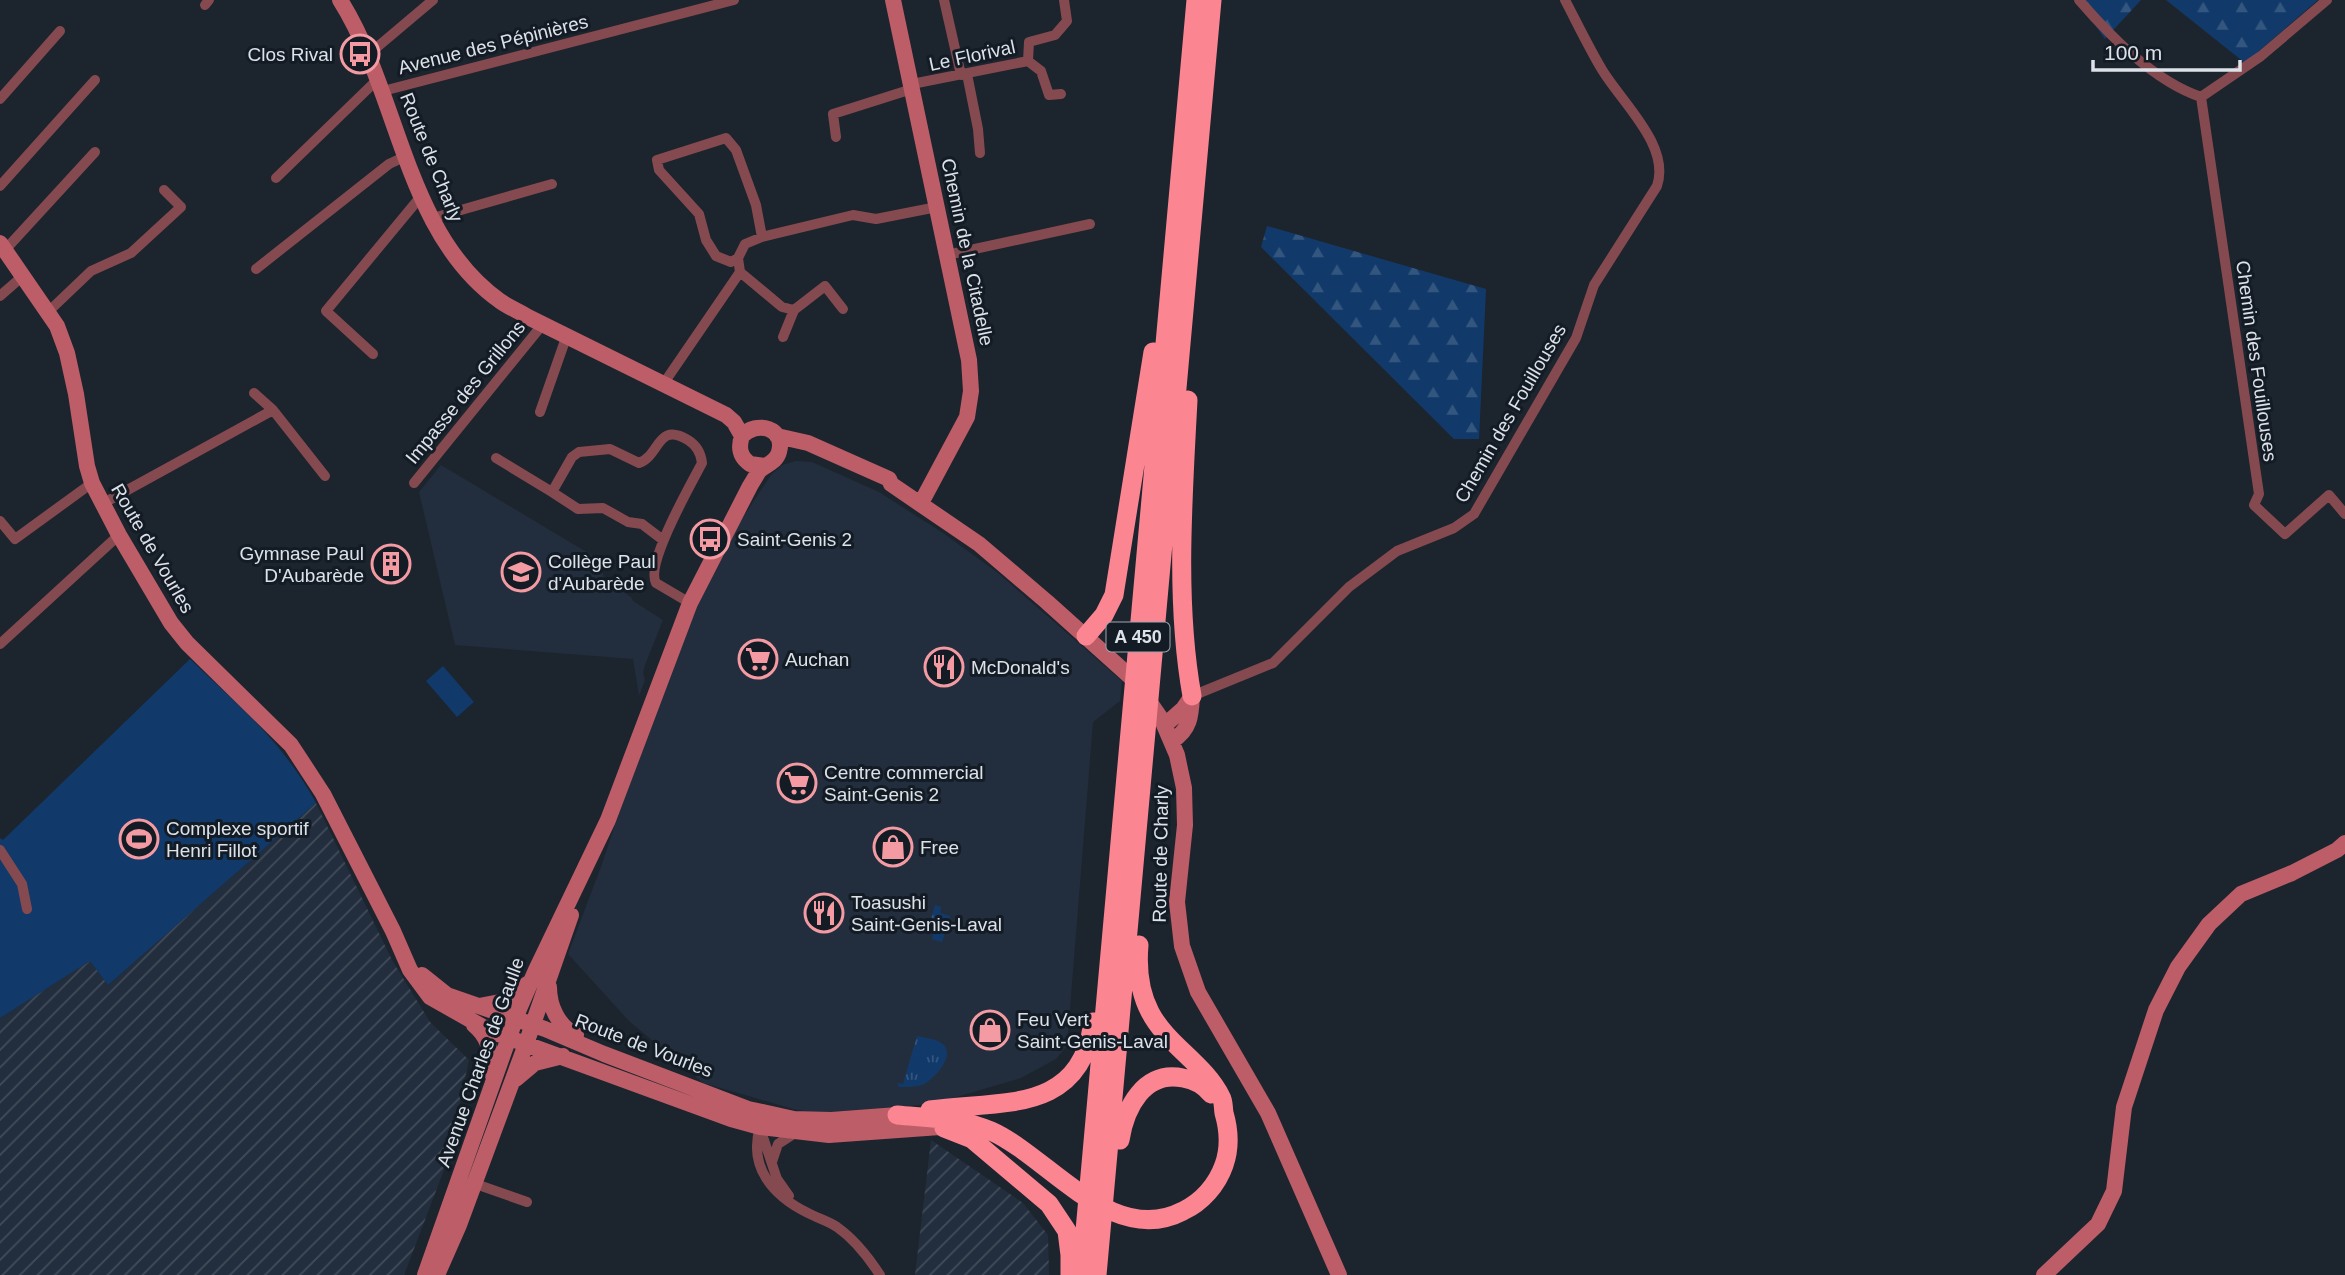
<svg xmlns="http://www.w3.org/2000/svg" width="2345" height="1275" viewBox="0 0 2345 1275" font-family="Helvetica,sans-serif">
  <defs>
    <pattern id="industrial-furrows" width="10" height="10" patternUnits="userSpaceOnUse" patternTransform="scale(1.75)"><rect width="10" height="10" fill="#222e3d"/><path d="M-1 1l2-2M0 10L10 0M9 11l2-2" fill="none" stroke="#424c59"/></pattern>
    <pattern id="grass-tufts" width="24" height="20" patternUnits="userSpaceOnUse" patternTransform="scale(1.75)"><rect width="24" height="20" fill="#113a6a"/><path d="M3 7l-1-3M5 7V3M7 7l1-3M15 17l-1-3M17 17v-4M19 17l1-3" fill="none" stroke="#33567f"/></pattern>
    <pattern id="forest-firs" width="22" height="20" patternUnits="userSpaceOnUse" patternTransform="scale(1.75)"><rect width="22" height="20" fill="#113a6a"/><path d="M5 1l3.5 6h-7zM16 11l3.5 6h-7z" fill="#33567f"/></pattern>
  </defs>
  <rect width="100%" height="100%" fill="#1c242e"/>
  <path fill="#222e3d" d="M 796,461 L 812,462 L 879,492 L 943,533 L 998,573 L 1122,681 L 1120,701 L 1093,722 L 1067,1046 L 1056,1059 L 1021,1078 L 932,1104 L 818,1113 L 793,1109 L 703,1083 L 629,1021 L 568,954 L 602,864 L 668,666 L 732,534 L 771,475 L 782,465 Z
    M 441,465 L 600,560 L 606,587 L 612,585 L 631,597 L 633,601 L 663,620 L 645,665 L 643,673 L 645,680 L 639,696 L 633,659 L 455,645 L 419,492 Z"/>
  <path fill="url(#industrial-furrows)" d="M 316,803 L 392,960 L 430,1022 L 469,1060 L 447,1162 L 404,1275 L 0,1275 L 0,1018 L 90,961 L 108,985 Z
    M 931,1140 L 1023,1203 L 1048,1235 L 1049,1275 L 915,1275 Z"/>
  <path fill="url(#grass-tufts)" d="M 935,905 L 941,907 L 940,913 L 950,916 L 942,942 L 932,939 L 933,933 L 927,931 Z
    M 917,1036 C 925,1038 938,1039 944,1045 C 955,1057 933,1080 922,1085 C 915,1087 906,1087 899,1087 L 897,1083 L 903,1084 Z"/>
  <path fill="url(#forest-firs)" d="M 2077,0 L 2141,0 L 2105,39 Z
    M 2166,0 L 2318,0 L 2245,63 Z
    M 1267,226 L 1486,289 L 1479,439 L 1454,439 L 1261,247 Z"/>
  <path fill="#113a6a" d="M 190,659 C 238,705 284,743 316,803 L 108,985 L 90,961 L 0,1018 L 0,838 L 3,840 Z
    M 443,666 L 474,702 L 457,717 L 426,681 Z"/>
  <g fill="none" stroke-linecap="round" stroke-linejoin="round">
    <path stroke="#854a4f" stroke-width="10" d="M 944,0 L 961,75
      M 2079,0 C 2111,37 2154,81 2201,97
      M 205,5 L 209,0
      M 369,54 L 433,0
      M 1028,61 L 1029,42 L 1055,35 L 1067,21 L 1064,0
      M 967,74 L 978,129 L 980,153
      M 912,84 L 1028,61 L 1041,71 L 1049,95 L 1061,94
      M 383,91 L 734,0
      M 2201,97 L 2259,494 L 2254,505 L 2285,534 L 2329,495 L 2345,514
      M 2201,97 L 2261,56 L 2327,0
      M 0,99 L 60,31
      M 836,137 L 833,114 L 912,89
      M 276,178 L 378,79
      M 0,186 L 95,80
      M 433,218 L 552,184
      M 5,250 L 95,152
      M 947,255 L 1090,224
      M 738,258 L 731,262 L 716,256 L 706,240 L 699,214 L 659,170 L 657,160 L 726,138 L 736,150 L 756,205 L 762,237
      M 256,269 L 389,164 L 406,156
      M 740,272 L 782,307 L 794,310
      M 0,296 L 24,275
      M 48,312 L 91,271 L 131,253 L 181,207 L 164,190
      M 783,337 L 794,310 L 825,286 L 843,309
      M 373,354 L 326,311 L 422,195
      M 664,383 L 740,272 L 738,258 L 745,244 L 762,237 L 853,215 L 876,219 L 937,207
      M 254,393 L 273,410
      M 540,412 L 567,335
      M 496,458 L 552,492
      M 414,483 L 543,324
      M 102,504 L 273,410 L 325,476
      M 0,521 L 15,539 L 92,483
      M 663,540 L 642,524 L 628,522 L 603,508 L 578,509 L 552,492 L 572,457 L 579,452 L 610,449 L 639,463 C 660,456 657,421 688,440 C 696,445 701,453 702,463 C 691,484 645,564 656,583 L 690,603
      M 0,644 L 119,535
      M 1192,696 L 1273,663 L 1349,587 L 1397,551 L 1454,528 L 1474,514 L 1576,338 L 1594,285 L 1657,186 C 1671,145 1620,101 1601,68 C 1588,46 1577,23 1565,0
      M 0,850 L 22,884 L 27,909
      M 760,1127 C 748,1167 773,1196 808,1213 C 817,1218 828,1221 837,1227 C 854,1239 869,1258 880,1275
      M 760,1128 L 777,1179 L 789,1196
      M 772,1162 L 778,1144 L 795,1133
      M 470,1182 L 527,1202"/>
    <path stroke="#bc5d67" stroke-width="16" d="M 340,0 C 399,93 405,234 500,301 C 508,307 519,311 528,317 L 726,415 L 734,422 L 742,436
      M 893,0 L 969,360 L 971,391 L 967,417 L 921,503
      M 0,243 L 57,326 L 67,353 L 76,394 L 87,466 L 92,483 L 119,535 L 171,623 L 187,643 L 291,745 L 323,794 L 393,931 L 410,970 L 430,997 L 490,1031 L 731,1119 L 760,1127 L 829,1135 L 940,1127
      M 777,436 L 808,443 L 889,479 L 891,484 L 979,544 L 1047,602 L 1135,681 L 1162,720 L 1177,755 L 1184,788 L 1185,825 L 1177,902 L 1182,946 L 1198,992 L 1268,1113 L 1339,1275
      M 1165,725 L 1183,709 L 1192,696
      M 1172,741 C 1190,730 1191,716 1192,696
      M 422,975 L 447,995 L 545,1029 L 604,1054 L 748,1109 L 794,1119 L 831,1120 L 897,1115
      M 549,987 C 549,1006 558,1026 576,1035
      M 479,1006 L 505,1001 L 527,984
      M 474,1025 C 489,1037 493,1055 492,1074
      M 516,1079 L 535,1063 L 563,1056
      M 425,1275 L 519,1009 L 536,970 L 608,820 L 690,603 L 750,486 C 753,481 756,476 759,471 C 766,464 776,463 779,452 C 786,428 756,420 742,436 C 738,448 740,457 750,464 L 766,466
      M 437,1275 L 459,1225 L 526,1044 L 571,915
      M 2044,1275 L 2098,1224 L 2114,1191 L 2124,1107 L 2156,1010 L 2178,967 L 2209,924 L 2241,894 L 2292,873 L 2337,850 L 2345,843"/>
    <path stroke="#fc8592" stroke-width="19" d="M 1188,400 C 1183,497 1175,601 1192,696
      M 1086,636 L 1104,615 L 1114,595 L 1153,352
      M 930,1110 C 1001,1100 1080,1115 1093,1022
      M 897,1115 C 929,1118 962,1118 991,1131 C 1049,1157 1112,1248 1183,1211 C 1202,1202 1217,1185 1224,1165 C 1230,1148 1229,1130 1224,1113 C 1223,1108 1224,1102 1221,1097 C 1205,1064 1167,1045 1150,1012 C 1139,991 1137,968 1139,945
      M 944,1128 L 972,1139 L 1049,1204 L 1067,1231 L 1070,1255 L 1070,1275
      M 1120,1140 C 1125,1108 1144,1070 1183,1078 C 1194,1080 1204,1085 1211,1094
      M 1081,1275 L 1196,0
      M 1097,1275 L 1212,0"/>
  </g>
  <defs>
    <symbol id="bus-ring" viewBox="-11 -11 22 22"><circle r="9.5" fill="#131b25" stroke="#f49aa2" stroke-width="1.5"/><path d="M-5-6H5V4H4V6H2V4H-2V6H-4V4H-5ZM-3.5-4V0h7V-4ZM-3.5 1.2v1.5H-2V1.2ZM2 1.2v1.5H3.5V1.2Z" fill="#f49aa2"/></symbol>
    <symbol id="building-ring" viewBox="-11 -11 22 22"><circle r="9.5" fill="#131b25" stroke="#f49aa2" stroke-width="1.5"/><path d="M-4-6H4V6H1V3H-1V6H-4ZM-2.5-4.3h1.7v1.8h-1.7ZM.8-4.3h1.7v1.8H.8ZM-2.5-1h1.7V.8h-1.7ZM.8-1h1.7V.8H.8Z" fill="#f49aa2"/></symbol>
    <symbol id="school-ring" viewBox="-11 -11 22 22"><circle r="9.5" fill="#131b25" stroke="#f49aa2" stroke-width="1.5"/><path d="M0-5L7-2L0 1L-7-2ZM-4 1L0 2.5L4 1V4Q0 6-4 4Z" fill="#f49aa2"/></symbol>
    <symbol id="supermarket-ring" viewBox="-11 -11 22 22"><circle r="9.5" fill="#131b25" stroke="#f49aa2" stroke-width="1.5"/><path d="M-6-5.5h2.5l.6 2H6L4.5 2H-2.5L-4.4-4H-6ZM-1.5 3.2a1.3 1.3 0 1 0 .1 0ZM3 3.2a1.3 1.3 0 1 0 .1 0Z" fill="#f49aa2"/></symbol>
    <symbol id="restaurant-ring" viewBox="-11 -11 22 22"><circle r="9.5" fill="#131b25" stroke="#f49aa2" stroke-width="1.5"/><path d="M-5-6h1v4h1v-4h1v4h1v-4h1v5L-1.5 .5V6h-2V.5L-5-1ZM5-6V6H3V1.5H1.5Q1.5-4 5-6Z" fill="#f49aa2"/></symbol>
    <symbol id="stadium-ring" viewBox="-11 -11 22 22"><circle r="9.5" fill="#131b25" stroke="#f49aa2" stroke-width="1.5"/><path d="M0-5a6.5 5 0 1 0 0 10a6.5 5 0 1 0 0-10ZM-3.5-1.8h7v3.6h-7Z" fill="#f49aa2"/></symbol>
    <symbol id="shop-ring" viewBox="-11 -11 22 22"><circle r="9.5" fill="#131b25" stroke="#f49aa2" stroke-width="1.5"/><path d="M-5-2.5h2.3a2.7 3.5 0 0 1 5.4 0H5L5.5 6h-11ZM-1.5-2.5h3a1.5 2.3 0 0 0-3 0Z" fill="#f49aa2"/></symbol>
  </defs>
  <g fill-rule="evenodd">
    <use href="#bus-ring" x="338" y="32" width="44" height="44"/>
    <use href="#bus-ring" x="688" y="517" width="44" height="44"/>
    <use href="#building-ring" x="369" y="542" width="44" height="44"/>
    <use href="#school-ring" x="499" y="550" width="44" height="44"/>
    <use href="#supermarket-ring" x="736" y="637" width="44" height="44"/>
    <use href="#restaurant-ring" x="922" y="645" width="44" height="44"/>
    <use href="#supermarket-ring" x="775" y="761" width="44" height="44"/>
    <use href="#stadium-ring" x="117" y="817" width="44" height="44"/>
    <use href="#shop-ring" x="871" y="825" width="44" height="44"/>
    <use href="#restaurant-ring" x="802" y="891" width="44" height="44"/>
    <use href="#shop-ring" x="968" y="1008" width="44" height="44"/>
  </g>
  <g text-anchor="middle" stroke-width="6" stroke-linejoin="round" paint-order="stroke">
    <rect fill="#131b25" stroke="#a0a6ae" stroke-width="2" x="1106.5" y="622.5" width="63" height="29" rx="5"/>
    <g font-size="18" font-weight="bold" fill="#dde2e9">
      <text x="1138" y="643">A 450</text>
    </g>
    <g font-size="19" fill="#dde2e9" stroke="#131b25">
      <text transform="translate(493 44) rotate(-14)" y="7">Avenue des Pépinières</text>
      <text transform="translate(972 55) rotate(-12)" y="7">Le Florival</text>
      <text transform="translate(432 157) rotate(68)" y="7">Route de Charly</text>
      <text transform="translate(968 252) rotate(78)" y="7">Chemin de la Citadelle</text>
      <text transform="translate(2257 361) rotate(82)" y="7">Chemin des Fouillouses</text>
      <text transform="translate(465 392) rotate(-51)" y="7">Impasse des Grillons</text>
      <text transform="translate(1510 413) rotate(-60)" y="7">Chemin des Fouillouses</text>
      <text transform="translate(153 548) rotate(60)" y="7">Route de Vourles</text>
      <text transform="translate(1160 854) rotate(-89)" y="7">Route de Charly</text>
      <text transform="translate(644 1045) rotate(21)" y="7">Route de Vourles</text>
      <text transform="translate(480 1062) rotate(-70)" y="7">Avenue Charles de Gaulle</text>
    </g>
    <g font-size="19" fill="#dde2e9" stroke="#131b25" text-anchor="start">
      <text x="333" y="61" text-anchor="end">Clos Rival</text>
      <text x="737" y="546">Saint-Genis 2</text>
      <text x="364" y="560" text-anchor="end">Gymnase Paul<tspan x="364" dy="22">D'Aubarède</tspan></text>
      <text x="548" y="568">Collège Paul<tspan x="548" dy="22">d'Aubarède</tspan></text>
      <text x="785" y="666">Auchan</text>
      <text x="971" y="674">McDonald's</text>
      <text x="824" y="779">Centre commercial<tspan x="824" dy="22">Saint-Genis 2</tspan></text>
      <text x="166" y="835">Complexe sportif<tspan x="166" dy="22">Henri Fillot</tspan></text>
      <text x="920" y="854">Free</text>
      <text x="851" y="909">Toasushi<tspan x="851" dy="22">Saint-Genis-Laval</tspan></text>
      <text x="1017" y="1026">Feu Vert<tspan x="1017" dy="22">Saint-Genis-Laval</tspan></text>
    </g>
  </g>
  <path d="M2093 60v10h147v-10" fill="none" stroke="#dde2e9" stroke-width="3.5"/>
  <text x="2104" y="60" font-size="21" fill="#dde2e9" stroke="#131b25" stroke-width="5" paint-order="stroke">100 m</text>
</svg>
